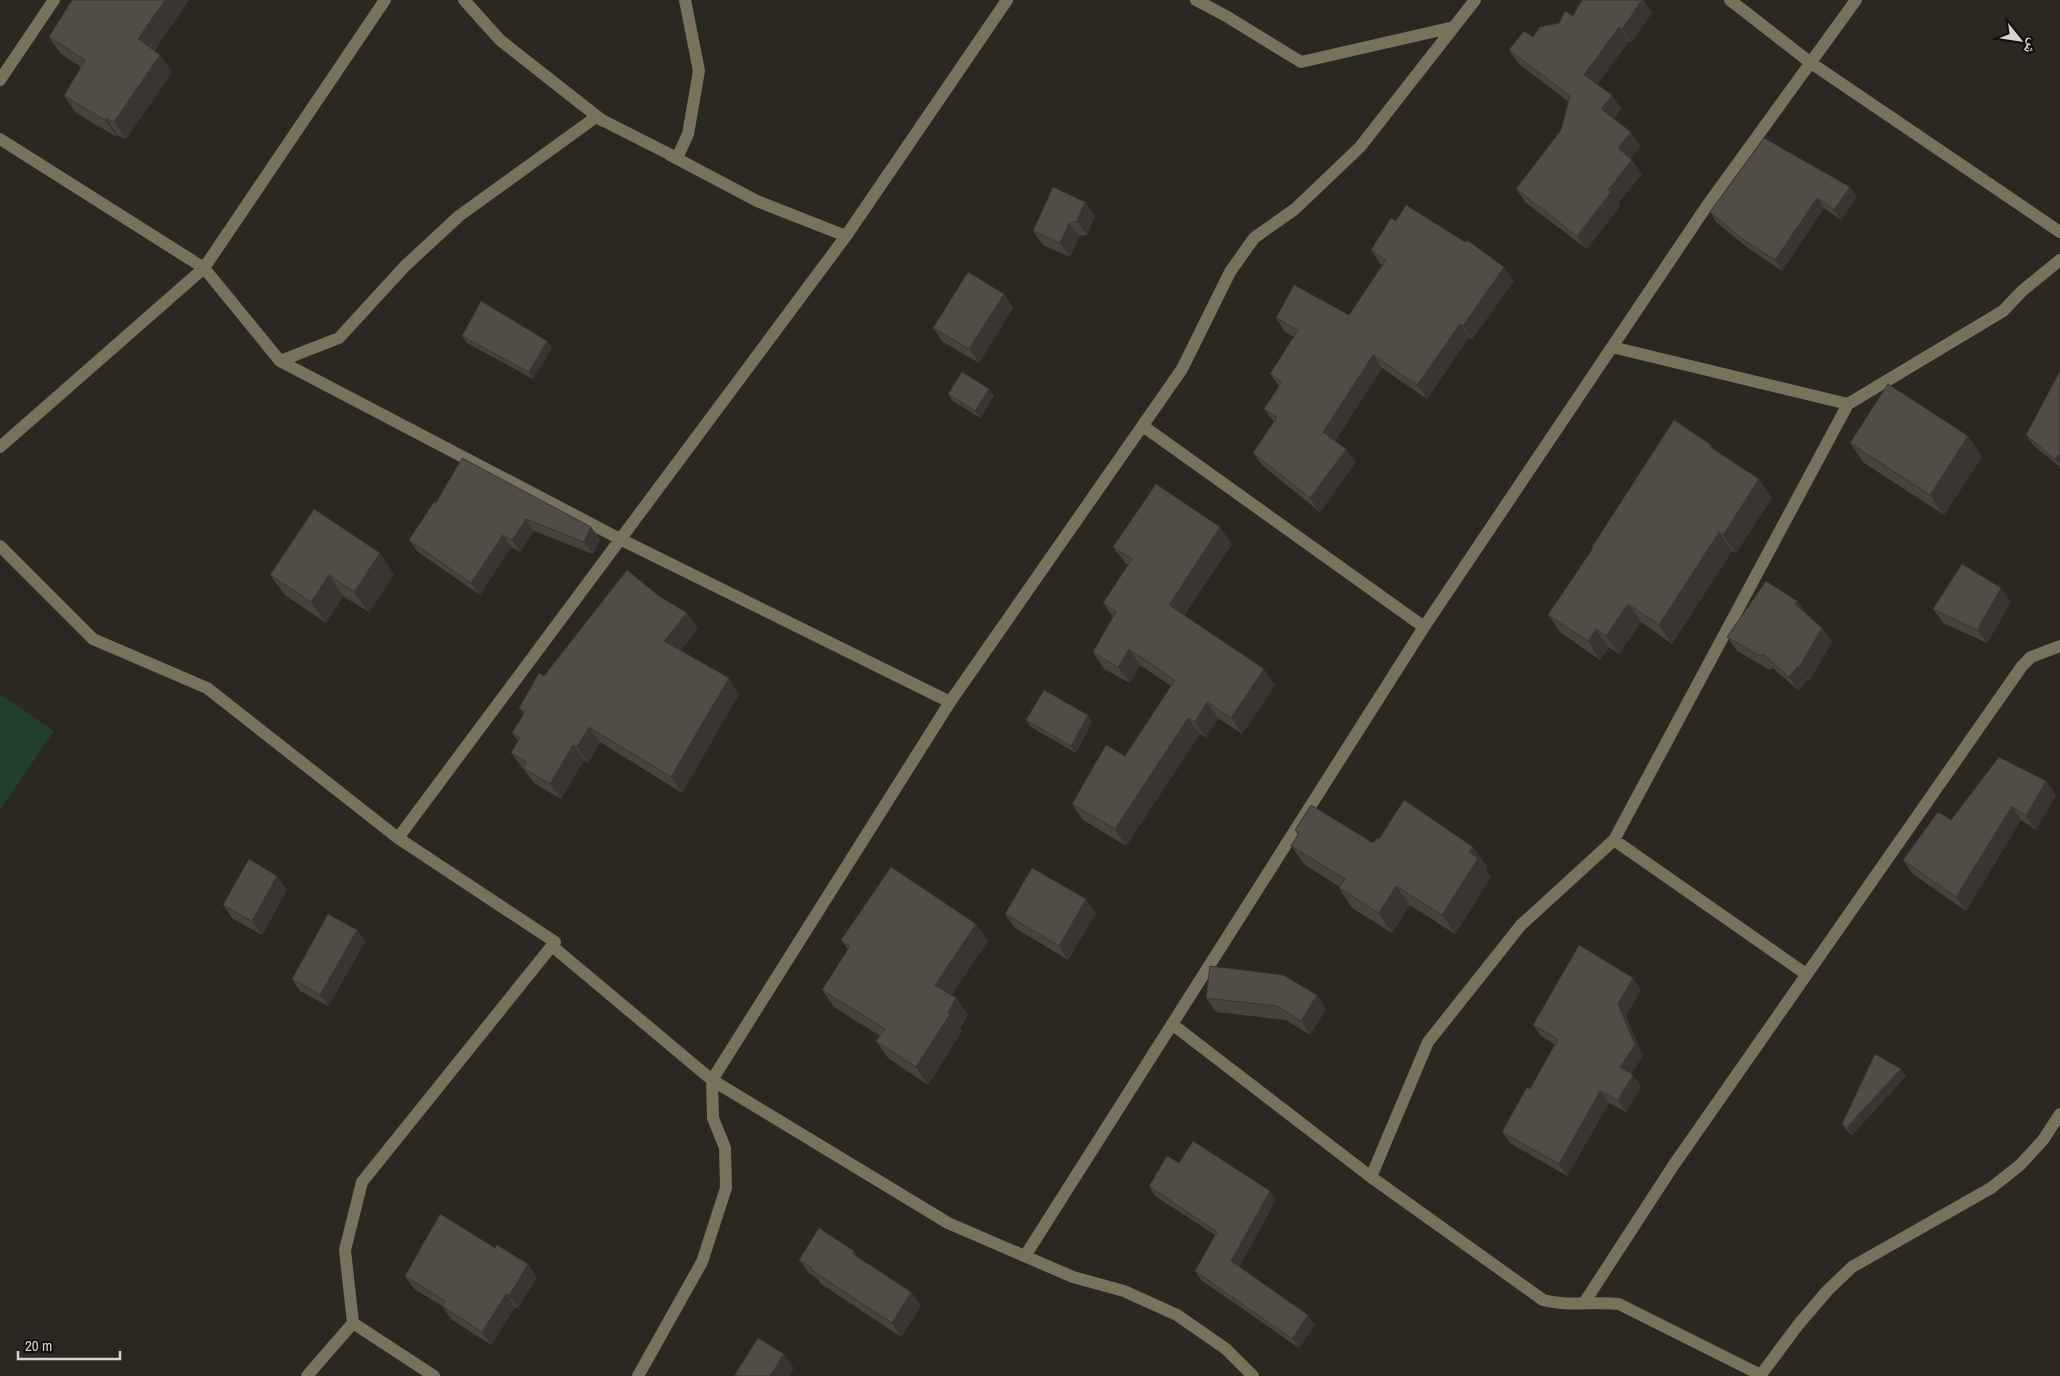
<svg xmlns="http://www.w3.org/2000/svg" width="2060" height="1376" viewBox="0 0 2060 1376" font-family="'Archivo Narrow','Noto Naskh Arabic',sans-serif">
  <rect width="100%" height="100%" fill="#2b2721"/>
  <path fill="#223f2d" d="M 0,694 L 54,731 L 0,810 Z"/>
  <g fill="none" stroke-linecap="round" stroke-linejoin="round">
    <path stroke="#77715d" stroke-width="12" d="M 464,0 L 500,40 L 603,121
      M 1196,0 L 1226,16 L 1301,62 L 1454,27
      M 1730,0 L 1811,63 L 2060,232
      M 0,80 L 54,0
      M 0,139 L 204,268 L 280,361 L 620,539 L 950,702
      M 670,155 L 757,201 L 846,236
      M 1612,347 L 1848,404
      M 280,361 L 339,338 L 405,266 L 459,216 L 596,117 L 677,158 L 688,134 L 699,71 L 685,0
      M 1143,426 L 1424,627
      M 0,447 L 204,268 L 385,0
      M 0,546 L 93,639 L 207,688 L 398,838 L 555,942 L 552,946 L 712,1080 L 948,1223 L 1073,1277 L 1124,1291 L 1177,1315 L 1226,1349 L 1253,1376
      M 398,838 L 846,236 L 1007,0
      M 1614,840 L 1806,974
      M 1172,1024 L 1371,1177 L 1543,1300 C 1568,1307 1594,1301 1619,1304 L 1761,1375
      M 1371,1177 L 1428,1042 L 1521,925 L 1614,840 L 1848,404 L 2003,311 L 2022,291 L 2060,260
      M 1025,1256 L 1424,627 L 1706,207 L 1856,0
      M 1584,1303 L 1673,1166 L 2022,666 L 2031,657 L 2060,646
      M 307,1376 L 353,1323
      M 434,1376 L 353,1323 L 345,1250 L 362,1182 L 555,942
      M 638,1376 L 702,1262 L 726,1188 L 725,1148 L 713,1118 L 712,1080 L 950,702 L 1182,369 L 1230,272 L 1254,238 L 1295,209 L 1360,147 L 1475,0
      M 1760,1376 L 1798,1325 L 1827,1291 L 1852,1267 L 1991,1188 L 2020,1165 L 2043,1140 L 2060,1114"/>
  </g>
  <path fill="#46423c" d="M 72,0 L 189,0 L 154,51 L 172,72 L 126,139 L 118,135 L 117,137 L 76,113 L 64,96 L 81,67 L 61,54 L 49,37 Z
    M 1582,0 L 1643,0 L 1652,13 L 1631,42 L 1629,41 L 1597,84 L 1612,95 L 1621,109 L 1614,119 L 1641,146 L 1630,158 L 1642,174 L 1618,203 L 1620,206 L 1587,249 L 1526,203 L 1516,189 L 1561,130 L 1569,102 L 1519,64 L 1509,50 L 1573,16 Z
    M 1850,187 L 1857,197 L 1841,220 L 1824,208 L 1782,271 L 1748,248 L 1717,223 L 1710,212 Z
    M 1085,202 L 1095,216 L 1087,235 L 1079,236 L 1070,257 L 1043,245 L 1033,231 Z
    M 1371,250 L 1514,281 L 1472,339 L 1469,337 L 1427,399 L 1382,368 L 1335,441 L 1356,462 L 1320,512 L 1263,466 L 1253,453 L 1274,422 L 1264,409 L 1279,386 L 1270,374 L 1294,337 L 1285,332 L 1276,318 L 1349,315 L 1382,265 L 1380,264 Z
    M 1004,294 L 1013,308 L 979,363 L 943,342 L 933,328 Z
    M 462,336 L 547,341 L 552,348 L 533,379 L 467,343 Z
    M 2060,371 L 2060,467 L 2034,446 L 2026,435 Z
    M 989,389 L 994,396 L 980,418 L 953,401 L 948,394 Z
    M 1968,436 L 1982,457 L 1944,515 L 1864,463 L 1850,443 Z
    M 1711,445 L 1715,451 L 1772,498 L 1736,553 L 1732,551 L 1672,644 L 1641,622 L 1619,654 L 1609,647 L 1600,660 L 1561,633 L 1548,615 L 1593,548 L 1592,547 Z
    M 436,503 L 591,527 L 600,539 L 593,554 L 534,531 L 520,552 L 511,547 L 480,595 L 418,552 L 409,540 Z
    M 1232,544 L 1184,615 L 1275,685 L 1242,734 L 1218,718 L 1206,738 L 1200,734 L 1126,846 L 1083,820 L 1072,804 L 1125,756 L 1171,686 L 1140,665 L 1130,683 L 1104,669 L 1093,652 L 1113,617 L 1103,603 L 1128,565 L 1125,563 L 1113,547 Z
    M 394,574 L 369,612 L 343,596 L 326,623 L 285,595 L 270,575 Z
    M 659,596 L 687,613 L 698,629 L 680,650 L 739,694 L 682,793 L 600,742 L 588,763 L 584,760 L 561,799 L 534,783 L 511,753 L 518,741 L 512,733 L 524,715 L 519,708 L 544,676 Z
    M 1797,601 L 1806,613 L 1832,642 L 1809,681 L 1807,680 L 1799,691 L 1773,668 L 1770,670 L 1737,651 L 1727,637 Z
    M 2011,602 L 1987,643 L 1943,623 L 1933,609 Z
    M 1088,715 L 1092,722 L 1076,753 L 1031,727 L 1026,720 Z
    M 2046,781 L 2056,795 L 2036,830 L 2021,820 L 1966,911 L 1913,874 L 1903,860 Z
    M 1295,830 L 1373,843 L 1379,839 L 1487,866 L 1485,868 L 1491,877 L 1455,934 L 1410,905 L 1392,933 L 1352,908 L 1339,888 L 1340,887 L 1305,865 L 1291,846 L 1298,835 Z
    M 287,890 L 262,935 L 233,919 L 223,905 Z
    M 1086,899 L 1096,913 L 1068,960 L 1015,928 L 1005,914 Z
    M 976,924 L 988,941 L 951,995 L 956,998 L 968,1015 L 960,1029 L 962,1031 L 928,1085 L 888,1058 L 876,1041 L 880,1036 L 834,1007 L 822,990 L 848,950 L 841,940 Z
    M 357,930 L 365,942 L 328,1006 L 300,991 L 292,979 Z
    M 1641,990 L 1626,1016 L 1643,1056 L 1631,1074 L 1633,1075 L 1641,1087 L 1626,1112 L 1609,1103 L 1567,1176 L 1510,1143 L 1502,1132 L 1530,1089 L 1555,1045 L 1541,1036 L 1533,1025 Z
    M 1317,995 L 1326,1009 L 1310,1035 L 1286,1020 L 1216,1012 L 1206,998 Z
    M 1906,1076 L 1852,1135 L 1847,1131 L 1842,1124 Z
    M 1179,1163 L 1276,1200 L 1239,1267 L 1315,1325 L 1299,1348 L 1201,1280 L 1195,1271 L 1215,1235 L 1155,1196 L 1149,1186 Z
    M 860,1259 L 911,1292 L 921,1306 L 901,1337 L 821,1284 L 818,1279 L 809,1273 L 799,1260 Z
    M 405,1276 L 537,1277 L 518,1308 L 515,1307 L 491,1345 L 451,1319 L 442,1306 L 414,1289 Z"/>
  <path fill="#393631" d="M 165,0 L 189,0 L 150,56 L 138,39 Z
    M 1642,0 L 1652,13 L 1631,42 L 1622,29 Z
    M 1619,27 L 1629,41 L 1594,89 L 1584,75 Z
    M 160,55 L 172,72 L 126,139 L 114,122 Z
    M 1612,95 L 1621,109 L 1611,123 L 1601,109 Z
    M 106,118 L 118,135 L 117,137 L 105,120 Z
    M 1631,132 L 1641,146 L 1627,162 L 1618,148 Z
    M 1632,160 L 1642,174 L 1618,203 L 1620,206 L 1587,249 L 1577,236 L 1608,190 Z
    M 1850,187 L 1857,197 L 1841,220 L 1834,210 Z
    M 1817,198 L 1824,208 L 1782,271 L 1775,260 Z
    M 1085,202 L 1095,216 L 1087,235 L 1077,221 Z
    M 1069,223 L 1079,236 L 1070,257 L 1060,243 Z
    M 1504,267 L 1514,281 L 1472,339 L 1463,326 Z
    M 1004,294 L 1013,308 L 979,363 L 969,349 Z
    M 1460,324 L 1469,337 L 1427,399 L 1417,385 Z
    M 547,341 L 552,348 L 533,379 L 529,372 Z
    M 1373,355 L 1382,368 L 1332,446 L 1323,432 Z
    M 989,389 L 994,396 L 980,418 L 975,411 Z
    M 1968,436 L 1982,457 L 1944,515 L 1930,495 Z
    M 1346,449 L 1356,462 L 1320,512 L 1310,498 Z
    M 2060,454 L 2060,465 L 2055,459 Z
    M 1759,479 L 1772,498 L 1736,553 L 1723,535 Z
    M 526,519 L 534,531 L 520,552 L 512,540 Z
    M 591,527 L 600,539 L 593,554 L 584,542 Z
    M 1220,527 L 1232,544 L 1180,621 L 1169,605 Z
    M 1719,532 L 1732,551 L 1672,644 L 1659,625 Z
    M 503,535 L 511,547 L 480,595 L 471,583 Z
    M 380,553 L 394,574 L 369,612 L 354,592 Z
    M 329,575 L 343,596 L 326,623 L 311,602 Z
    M 2001,588 L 2011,602 L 1987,643 L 1977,630 Z
    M 1797,601 L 1807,615 L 1795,604 Z
    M 1628,604 L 1641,622 L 1619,654 L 1606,636 Z
    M 687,613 L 698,629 L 675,657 L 664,641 Z
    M 1822,628 L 1832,642 L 1809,681 L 1799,667 Z
    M 1596,629 L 1609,647 L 1600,660 L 1588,641 Z
    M 1129,649 L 1140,665 L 1130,683 L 1118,667 Z
    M 1798,666 L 1807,680 L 1799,691 L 1789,677 Z
    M 1264,669 L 1275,685 L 1242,734 L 1231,718 Z
    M 729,678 L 739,694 L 682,793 L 671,777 Z
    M 1207,702 L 1218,718 L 1206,738 L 1195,722 Z
    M 1088,715 L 1092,722 L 1076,753 L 1071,746 Z
    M 1188,718 L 1200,734 L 1126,846 L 1115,829 Z
    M 589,727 L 600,742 L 588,763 L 577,747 Z
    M 573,745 L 584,760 L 561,799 L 550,784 Z
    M 2046,781 L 2056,795 L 2036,830 L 2026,816 Z
    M 2012,806 L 2021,820 L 1966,911 L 1956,897 Z
    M 1473,847 L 1487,866 L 1485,868 L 1491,877 L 1455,934 L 1442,915 L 1469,852 Z
    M 277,876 L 287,890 L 262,935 L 252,921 Z
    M 1396,886 L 1410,905 L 1392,933 L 1379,913 Z
    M 1086,899 L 1096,913 L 1068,960 L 1059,946 Z
    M 976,924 L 988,941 L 947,1002 L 935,985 Z
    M 357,930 L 365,942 L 328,1006 L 320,995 Z
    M 1633,978 L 1641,990 L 1626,1016 L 1643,1056 L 1628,1079 L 1620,1067 L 1618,1004 Z
    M 1317,995 L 1326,1009 L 1310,1035 L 1301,1021 Z
    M 956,998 L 968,1015 L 960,1029 L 962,1031 L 928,1085 L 916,1067 Z
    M 1901,1069 L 1906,1076 L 1852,1135 L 1847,1127 Z
    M 1633,1075 L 1641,1087 L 1626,1112 L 1618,1100 Z
    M 1600,1091 L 1609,1103 L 1567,1176 L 1559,1164 Z
    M 1270,1191 L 1276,1200 L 1237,1271 L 1231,1261 Z
    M 854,1251 L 864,1265 L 853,1254 Z
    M 528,1264 L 537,1277 L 518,1308 L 509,1296 Z
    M 911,1292 L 921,1306 L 901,1337 L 892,1323 Z
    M 506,1294 L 515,1307 L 491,1345 L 482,1332 Z
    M 1308,1315 L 1315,1325 L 1299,1348 L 1292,1339 Z
    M 784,1354 L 794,1368 L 789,1376 L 770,1376 Z"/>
  <path fill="#514d46" stroke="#393631" d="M 72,0 L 165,0 L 138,39 L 160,55 L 114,122 L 106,118 L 105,120 L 64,96 L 85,60 L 49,37 Z
    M 1582,0 L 1642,0 L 1622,29 L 1619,27 L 1584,75 L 1612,95 L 1601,109 L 1631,132 L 1618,148 L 1632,160 L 1608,190 L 1611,192 L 1577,236 L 1516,189 L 1561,130 L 1570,96 L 1509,50 L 1524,31 L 1533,37 L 1540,27 L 1559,23 L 1565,11 L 1573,16 Z
    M 1764,138 L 1850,187 L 1834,210 L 1817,198 L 1775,260 L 1741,238 L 1710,212 Z
    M 1053,187 L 1085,202 L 1077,221 L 1069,223 L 1060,243 L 1033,231 Z
    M 1406,205 L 1465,242 L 1467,240 L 1504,267 L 1463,326 L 1460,324 L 1417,385 L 1373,355 L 1323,432 L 1346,449 L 1310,498 L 1253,453 L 1277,417 L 1264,409 L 1282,382 L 1270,374 L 1298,330 L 1276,318 L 1294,285 L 1349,315 L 1386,260 L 1371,250 L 1391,218 L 1396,221 Z
    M 968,272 L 1004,294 L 969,349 L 933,328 Z
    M 481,301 L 547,341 L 529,372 L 462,336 Z
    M 2060,371 L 2060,454 L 2055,459 L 2026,435 Z
    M 962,372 L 989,389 L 975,411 L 948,394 Z
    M 1888,384 L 1968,436 L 1930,495 L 1850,443 Z
    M 1674,420 L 1711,445 L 1710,447 L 1759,479 L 1723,535 L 1719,532 L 1659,625 L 1628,604 L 1606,636 L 1596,629 L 1588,641 L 1548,615 L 1593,548 L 1592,547 Z
    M 462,458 L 591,527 L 584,542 L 526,519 L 512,540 L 503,535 L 471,583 L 409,540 L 434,502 L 436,503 Z
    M 1156,484 L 1220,527 L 1169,605 L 1264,669 L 1231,718 L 1207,702 L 1195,722 L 1188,718 L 1115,829 L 1072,804 L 1106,745 L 1125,756 L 1175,680 L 1129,649 L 1118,667 L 1093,652 L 1116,612 L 1103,603 L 1132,559 L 1113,547 Z
    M 314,509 L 380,553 L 354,592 L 329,575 L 311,602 L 270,575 Z
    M 1962,564 L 2001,588 L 1977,630 L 1933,609 Z
    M 627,570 L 659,596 L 687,613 L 664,641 L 729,678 L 671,777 L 589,727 L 577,747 L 573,745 L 550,784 L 523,768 L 527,762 L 511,753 L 520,738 L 512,733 L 525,712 L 519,708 L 539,673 L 544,676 Z
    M 1766,581 L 1797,601 L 1795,604 L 1822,628 L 1799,667 L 1798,666 L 1789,677 L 1763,654 L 1760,656 L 1727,637 Z
    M 1044,690 L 1088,715 L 1071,746 L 1026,720 Z
    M 1999,757 L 2046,781 L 2026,816 L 2012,806 L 1956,897 L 1903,860 L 1938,812 L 1951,820 Z
    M 1404,800 L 1473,847 L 1469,852 L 1478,858 L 1442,915 L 1396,886 L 1379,913 L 1339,888 L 1345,879 L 1291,846 L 1299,833 L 1295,830 L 1311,805 L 1373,843 L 1377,838 L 1379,839 Z
    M 249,859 L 277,876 L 252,921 L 223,905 Z
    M 891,867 L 976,924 L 935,985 L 956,998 L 948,1013 L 950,1014 L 916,1067 L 876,1041 L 885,1029 L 822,990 L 850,946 L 841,940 Z
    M 1032,868 L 1086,899 L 1059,946 L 1005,914 Z
    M 328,914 L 357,930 L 320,995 L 292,979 Z
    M 1579,945 L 1633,978 L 1618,1004 L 1635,1045 L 1620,1067 L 1633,1075 L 1618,1100 L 1600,1091 L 1559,1164 L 1502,1132 L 1527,1087 L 1530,1089 L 1558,1039 L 1533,1025 Z
    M 1210,966 L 1283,975 L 1317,995 L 1301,1021 L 1277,1006 L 1206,998 Z
    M 1875,1054 L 1901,1069 L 1847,1127 L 1842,1124 Z
    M 1193,1141 L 1270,1191 L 1231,1261 L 1308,1315 L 1292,1339 L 1195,1271 L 1217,1232 L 1149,1186 L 1167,1156 L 1179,1163 Z
    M 440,1214 L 495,1248 L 497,1245 L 528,1264 L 509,1296 L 506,1294 L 482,1332 L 442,1306 L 445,1301 L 405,1276 Z
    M 819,1228 L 854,1251 L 853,1254 L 911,1292 L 892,1323 L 811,1270 L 812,1268 L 799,1260 Z
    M 758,1338 L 784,1354 L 770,1376 L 734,1376 Z"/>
  <g transform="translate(2020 40) rotate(120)" stroke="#12100e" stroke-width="4" paint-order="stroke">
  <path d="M0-4L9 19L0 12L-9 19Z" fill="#d6d4d0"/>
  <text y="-8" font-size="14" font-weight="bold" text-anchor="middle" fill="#d6d4d0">ش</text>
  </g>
  <path d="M18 1351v8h102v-8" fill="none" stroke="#d6d4d0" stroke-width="2.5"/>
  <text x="25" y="1351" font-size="15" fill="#d6d4d0" stroke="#12100e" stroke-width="4" paint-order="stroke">20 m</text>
</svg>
